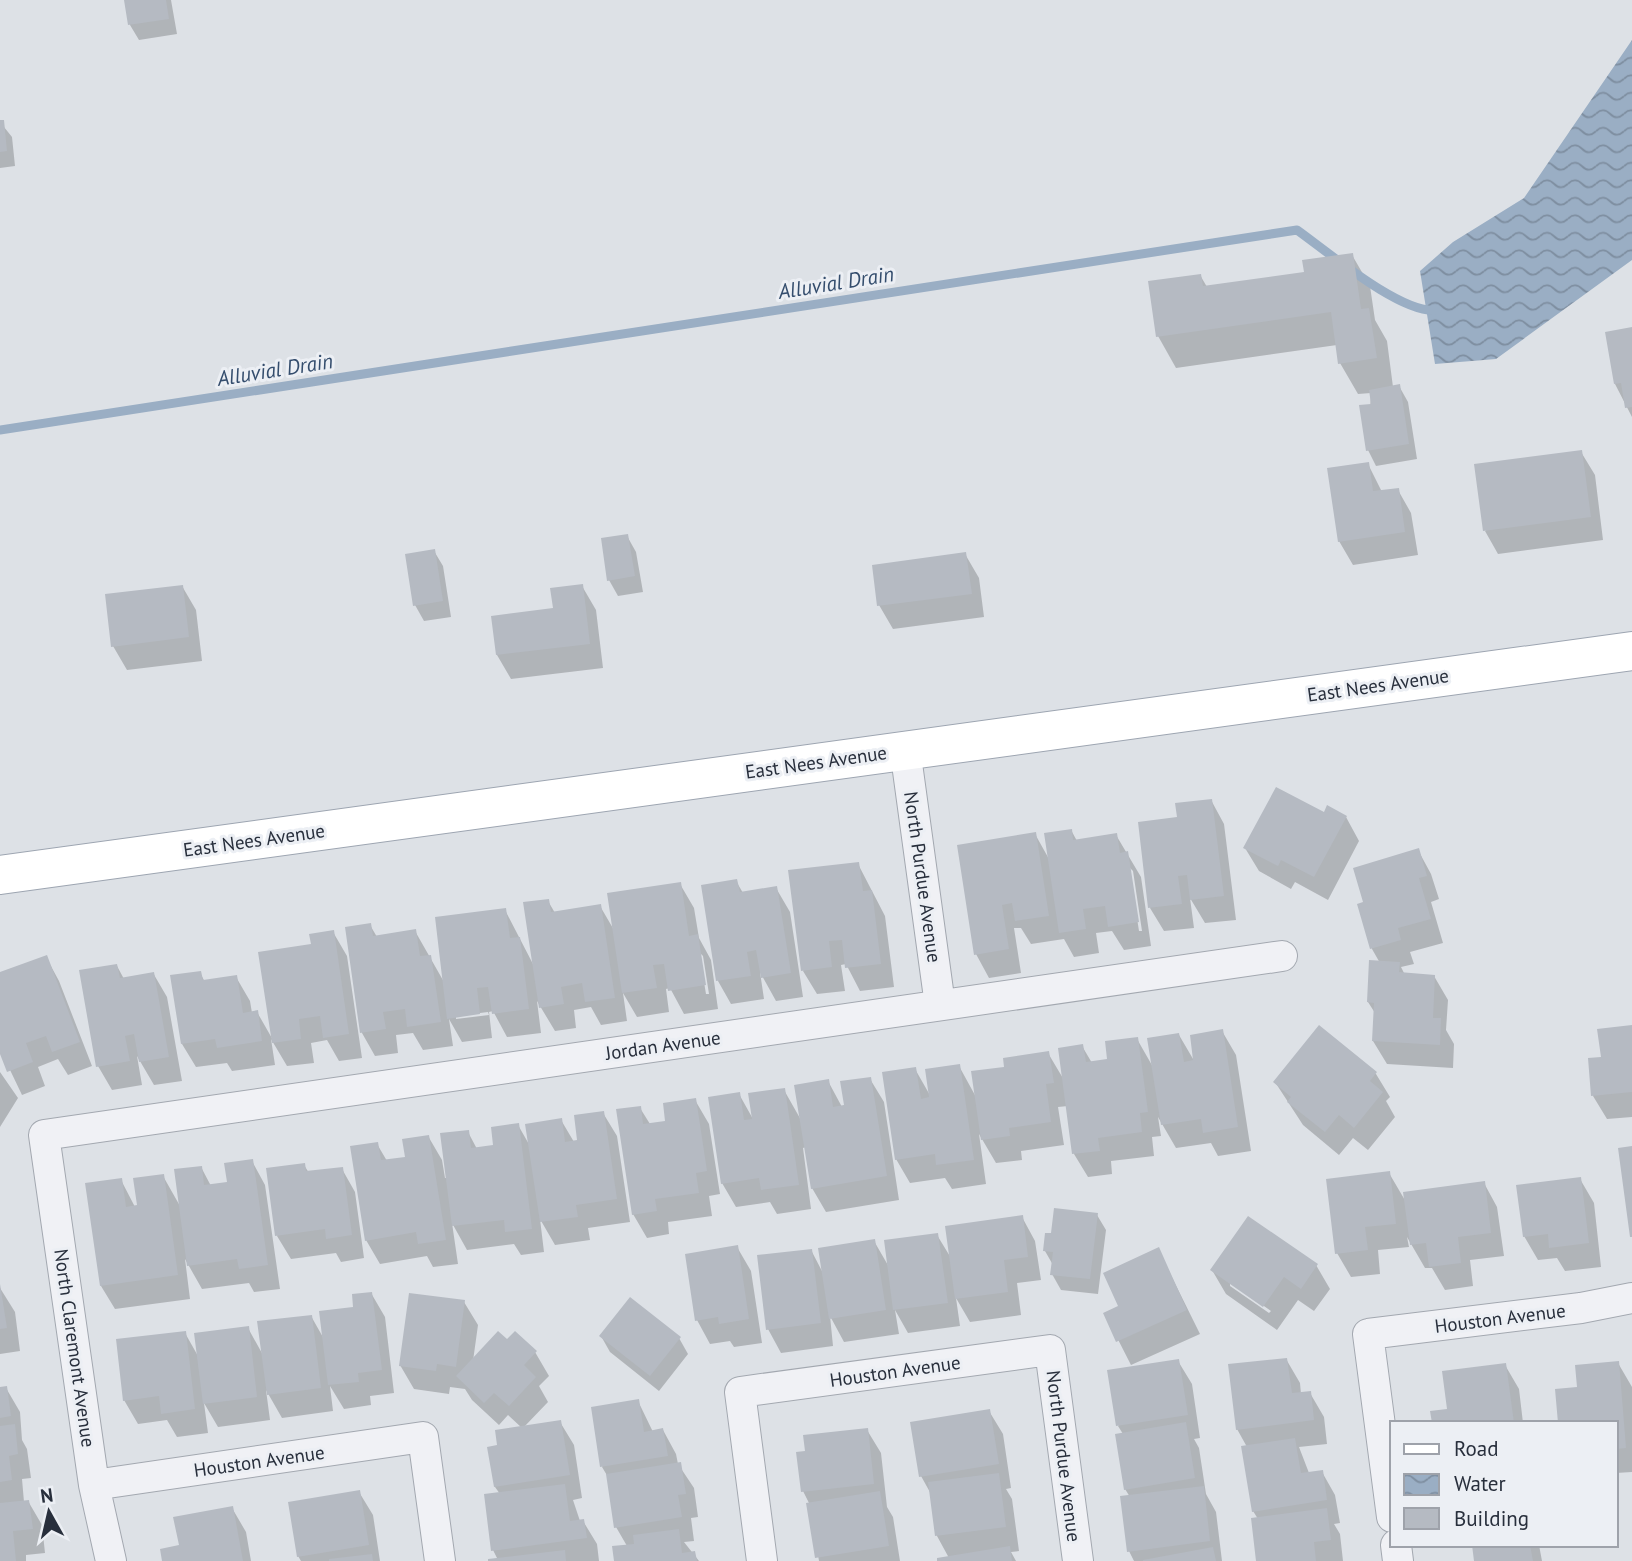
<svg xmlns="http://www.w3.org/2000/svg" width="1632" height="1561" viewBox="0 0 1632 1561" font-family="'PT Sans',sans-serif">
  <defs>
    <pattern id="water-waves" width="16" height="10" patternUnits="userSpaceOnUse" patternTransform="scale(1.75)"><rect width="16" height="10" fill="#9aaec4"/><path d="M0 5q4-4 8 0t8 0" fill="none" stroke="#7e8ea0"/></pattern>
  </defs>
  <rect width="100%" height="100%" fill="#dde1e6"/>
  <path fill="url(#water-waves)" d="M 1632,40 L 1632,260 L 1496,359 L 1435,364 L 1420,271 L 1453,242 L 1524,198 Z"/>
  <path fill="#0003" fill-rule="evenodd" d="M 126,0 L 171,0 L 177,34 L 139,40 L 130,25 Z
    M 0,122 L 12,137 L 15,166 L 0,168 Z
    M 1352,255 L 1370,286 L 1375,320 L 1387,341 L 1393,387 L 1399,386 L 1408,402 L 1417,459 L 1376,466 L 1368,450 L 1371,393 L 1358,394 L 1340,363 L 1337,345 L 1176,368 L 1158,336 L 1200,275 L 1207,287 L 1306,273 Z
    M 1632,329 L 1632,417 L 1615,384 Z
    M 1581,452 L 1595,475 L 1603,540 L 1498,554 L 1485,531 Z
    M 1368,464 L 1382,492 L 1398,490 L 1411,513 L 1418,555 L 1353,565 L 1339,541 Z
    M 627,536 L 636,552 L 643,592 L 618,596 L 609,580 Z
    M 434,551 L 443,566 L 451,617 L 424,621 L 415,605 Z
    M 965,554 L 979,578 L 984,617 L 893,629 L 879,605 Z
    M 182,586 L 196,610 L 202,661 L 127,670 L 113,646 Z
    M 582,586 L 596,610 L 603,668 L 511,679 L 497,655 L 493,617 L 555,610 Z
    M 1211,800 L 1224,824 L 1236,920 L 1205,923 L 1190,898 L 1194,928 L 1164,931 L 1150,908 L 1178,818 Z
    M 1324,814 L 1346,817 L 1359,841 L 1328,900 L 1295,882 L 1291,889 L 1259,871 L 1245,848 Z
    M 1071,830 L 1077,841 L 1116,835 L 1141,877 L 1151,946 L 1124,950 L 1112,931 L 1096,933 L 1099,953 L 1074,957 L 1064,939 L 1031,944 L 1021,928 L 1014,928 L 1021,973 L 989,978 L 976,954 L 1035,834 L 1049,859 ZM 1129,867 L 1133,871 L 1142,931 L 1139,931 Z
    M 1418,850 L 1431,874 L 1439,899 L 1431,902 L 1443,943 L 1410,952 L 1414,964 L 1401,967 L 1405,975 L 1434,976 L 1448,1000 L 1446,1030 L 1454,1044 L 1453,1068 L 1387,1064 L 1373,1041 L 1375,1013 L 1368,1002 L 1380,963 L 1372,949 L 1359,905 L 1365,903 Z
    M 858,864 L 885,916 L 894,987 L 860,991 L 846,964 L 841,965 L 845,991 L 817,994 L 803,971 Z
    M 736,881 L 743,893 L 776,888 L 790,912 L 803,997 L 776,1001 L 760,972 L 764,999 L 731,1004 L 718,981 Z
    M 680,884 L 694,908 L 699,938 L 711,960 L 718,1009 L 684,1014 L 670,988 L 666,989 L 669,1012 L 637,1017 L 623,993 L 627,1021 L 601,1025 L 591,1007 L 574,1010 L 576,1028 L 555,1031 L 537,1001 L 541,1033 L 507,1037 L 493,1011 L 489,1012 L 492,1038 L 462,1042 L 449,1019 L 453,1046 L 423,1050 L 413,1033 L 396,1035 L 398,1053 L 375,1056 L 362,1033 L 370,925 L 377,937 L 415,931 L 444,982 L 505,910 L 534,966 L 548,901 L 555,913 L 600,906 L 614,930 ZM 699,952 L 703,956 L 709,994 L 706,994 ZM 488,1012 L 489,1015 L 456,1019 L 456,1016 Z
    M 333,932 L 347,956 L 362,1058 L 339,1061 L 327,1040 L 311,1043 L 314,1063 L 287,1066 L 271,1039 L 275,1065 L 232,1071 L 227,1063 L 196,1067 L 182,1044 L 200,973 L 205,982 L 236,977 L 250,1001 L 252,1013 L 257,1012 L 273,1040 L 313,945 Z
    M 46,957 L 59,981 L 92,1066 L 68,1075 L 58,1059 L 38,1067 L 45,1086 L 22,1095 L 0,1049 L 0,974 Z
    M 117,966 L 124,979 L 153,973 L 167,997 L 182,1081 L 154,1085 L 137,1056 L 142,1085 L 112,1090 L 98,1066 Z
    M 1632,1027 L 1632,1117 L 1607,1119 L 1593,1096 L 1602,1058 Z
    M 1319,1028 L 1376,1074 L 1390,1097 L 1386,1101 L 1395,1117 L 1368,1150 L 1353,1138 L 1339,1155 L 1303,1125 L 1275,1082 Z
    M 1222,1031 L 1236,1055 L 1251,1151 L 1218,1156 L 1211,1143 L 1176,1148 L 1158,1117 L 1161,1136 L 1152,1137 L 1154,1156 L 1111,1161 L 1112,1174 L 1088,1177 L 1074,1154 L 1068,1106 L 1058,1107 L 1064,1145 L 1021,1151 L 1022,1160 L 996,1163 L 979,1134 L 986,1184 L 952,1189 L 945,1178 L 910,1183 L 896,1159 L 915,1069 L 931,1097 L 959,1066 L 976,1097 L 1006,1068 L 1048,1053 L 1064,1080 L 1082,1046 L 1092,1063 L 1109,1061 L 1137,1039 L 1153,1067 L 1179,1035 L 1196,1064 Z
    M 0,1072 L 18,1098 L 0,1127 Z
    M 870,1079 L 884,1102 L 899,1200 L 826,1212 L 812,1188 L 806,1147 L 803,1148 L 811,1209 L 777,1214 L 770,1202 L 736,1207 L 722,1183 L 739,1094 L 753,1119 L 784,1090 L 801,1120 L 828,1081 L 842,1107 Z
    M 695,1100 L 709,1124 L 720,1194 L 709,1196 L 712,1216 L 668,1222 L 669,1234 L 647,1238 L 633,1214 L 640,1108 L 650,1124 L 667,1122 Z
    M 603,1113 L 617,1136 L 630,1222 L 588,1228 L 590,1240 L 555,1245 L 540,1219 L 544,1252 L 521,1255 L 514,1244 L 467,1250 L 452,1223 L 458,1264 L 433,1267 L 427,1256 L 380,1264 L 366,1240 L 377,1144 L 387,1161 L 407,1158 L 428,1136 L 442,1160 L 445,1178 L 448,1178 L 468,1132 L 477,1149 L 495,1147 L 518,1125 L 530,1146 L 561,1120 L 574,1142 L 579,1141 Z
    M 252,1161 L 265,1185 L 280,1289 L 254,1292 L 249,1283 L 202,1289 L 185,1259 L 190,1299 L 115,1309 L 101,1286 L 121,1180 L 135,1207 L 139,1207 L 163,1176 L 180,1206 L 201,1167 L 211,1186 L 229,1183 Z
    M 304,1165 L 309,1173 L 342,1169 L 355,1192 L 364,1258 L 341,1262 L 336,1253 L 291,1259 L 277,1236 Z
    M 1389,1173 L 1406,1202 L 1484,1183 L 1497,1207 L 1504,1256 L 1470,1260 L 1473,1286 L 1445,1290 L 1432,1268 L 1425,1268 L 1407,1237 L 1409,1247 L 1378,1250 L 1380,1274 L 1351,1277 L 1337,1253 Z
    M 1580,1179 L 1594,1203 L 1601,1267 L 1565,1271 L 1557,1258 L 1538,1260 L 1524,1236 Z
    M 1097,1215 L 1106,1230 L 1098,1294 L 1061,1290 L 1052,1274 L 1053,1265 L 1045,1251 L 1052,1235 Z
    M 1022,1217 L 1035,1241 L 1041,1280 L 1017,1283 L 1021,1315 L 970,1322 L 956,1298 L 960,1326 L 908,1333 L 895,1310 L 899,1334 L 844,1342 L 830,1316 L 833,1346 L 781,1353 L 768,1329 L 811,1250 L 823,1273 L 874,1241 L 889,1267 L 937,1235 L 951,1258 Z
    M 737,1247 L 751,1271 L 762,1343 L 734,1347 L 730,1341 L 710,1344 L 697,1320 Z
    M 1158,1249 L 1200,1334 L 1131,1365 L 1105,1314 L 1121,1307 Z
    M 1316,1265 L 1330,1289 L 1314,1311 L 1298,1300 L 1277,1330 L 1226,1294 L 1212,1270 ZM 1230,1282 L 1271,1311 L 1269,1313 L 1230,1286 Z
    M 0,1288 L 15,1312 L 20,1351 L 0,1354 Z
    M 371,1293 L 385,1317 L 394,1393 L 370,1396 L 371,1405 L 344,1409 L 330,1386 L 333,1411 L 282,1418 L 266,1390 L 270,1420 L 218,1427 L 204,1403 L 208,1433 L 177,1437 L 167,1420 L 138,1424 L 124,1400 L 185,1333 L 198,1356 L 248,1328 L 263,1355 L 311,1316 L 324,1339 Z
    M 464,1302 L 478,1325 L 473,1361 L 507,1342 L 535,1352 L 549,1376 L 539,1386 L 548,1402 L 524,1427 L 560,1422 L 574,1445 L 582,1498 L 573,1500 L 580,1521 L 583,1521 L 597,1544 L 599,1561 L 494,1561 L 498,1560 L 493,1550 L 500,1494 L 495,1487 L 499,1447 L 522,1428 L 508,1415 L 499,1425 L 472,1400 L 465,1389 L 450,1387 L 449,1394 L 414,1389 L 400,1365 Z
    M 601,1336 L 679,1338 L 688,1354 L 659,1391 L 610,1352 Z
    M 1286,1359 L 1300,1383 L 1301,1394 L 1310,1393 L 1324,1417 L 1327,1444 L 1299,1447 L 1309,1473 L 1322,1472 L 1335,1495 L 1340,1523 L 1334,1524 L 1340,1534 L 1343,1561 L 1258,1561 L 1258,1519 L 1253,1511 L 1247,1447 L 1237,1429 Z
    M 1178,1361 L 1192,1384 L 1200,1438 L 1194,1439 L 1199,1448 L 1206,1494 L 1216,1512 L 1222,1561 L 1134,1561 L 1129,1551 L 1130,1497 L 1125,1489 L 1123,1434 L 1118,1426 Z
    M 1618,1363 L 1632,1387 L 1632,1472 L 1616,1473 L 1616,1423 L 1579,1389 Z
    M 1505,1365 L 1519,1389 L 1523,1423 L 1434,1423 Z
    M 0,1385 L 0,1389 L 6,1388 L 20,1412 L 22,1440 L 27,1449 L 31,1478 L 22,1479 L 24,1502 L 28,1501 L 42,1525 L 45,1553 L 26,1555 L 26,1561 L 0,1561 Z
    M 638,1401 L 653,1432 L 663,1430 L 676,1454 L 678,1464 L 694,1488 L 698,1517 L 691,1518 L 694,1541 L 684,1542 L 699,1561 L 616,1561 L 627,1546 L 616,1527 L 608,1477 L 602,1467 Z
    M 989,1411 L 1003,1434 L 1011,1488 L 1006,1489 L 1012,1499 L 1019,1551 L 1011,1552 L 1016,1561 L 939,1561 L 949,1558 L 937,1536 L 931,1494 L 921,1476 Z
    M 867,1430 L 881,1453 L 887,1507 L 893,1517 L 900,1561 L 819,1561 L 810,1505 L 803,1491 Z
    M 359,1492 L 373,1515 L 380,1561 L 301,1561 L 298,1556 Z
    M 232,1508 L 246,1532 L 251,1561 L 164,1561 Z
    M 1474,1545 L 1539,1545 L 1542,1561 L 1476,1561 Z"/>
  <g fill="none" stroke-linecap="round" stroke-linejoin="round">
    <path stroke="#9aaec4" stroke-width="9" d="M 0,430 L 1297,230 C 1328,252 1402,315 1437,310"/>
  </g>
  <path fill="#b5bac2" d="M 124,0 L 166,0 L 169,19 L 128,25 Z
    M 0,120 L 4,120 L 7,151 L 0,152 Z
    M 1353,253 L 1361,309 L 1369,308 L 1377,358 L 1338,364 L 1331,312 L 1156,337 L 1148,281 L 1201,274 L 1203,286 L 1304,272 L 1302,260 Z
    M 1632,327 L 1632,407 L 1625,408 L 1621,383 L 1614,384 L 1605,332 Z
    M 1400,384 L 1409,444 L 1366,451 L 1359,405 L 1371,404 L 1369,390 Z
    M 1582,450 L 1591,517 L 1483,531 L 1474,464 Z
    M 1369,462 L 1373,491 L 1399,488 L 1405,532 L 1338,542 L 1327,468 Z
    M 628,534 L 635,576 L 607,581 L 601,538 Z
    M 435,549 L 443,601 L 413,606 L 405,554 Z
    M 966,552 L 972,594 L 877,606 L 872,565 Z
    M 583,584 L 590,644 L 496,655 L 491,616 L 553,608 L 550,588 Z
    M 183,585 L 189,637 L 111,647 L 105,594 Z
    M 1276,787 L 1324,812 L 1327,805 L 1347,816 L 1314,877 L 1281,860 L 1278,866 L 1243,848 Z
    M 1212,799 L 1224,896 L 1190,900 L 1187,875 L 1178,876 L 1182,904 L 1148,908 L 1138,822 L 1177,817 L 1175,803 Z
    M 1072,829 L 1073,840 L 1117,833 L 1120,853 L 1128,851 L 1139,922 L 1108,927 L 1105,906 L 1083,909 L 1086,929 L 1059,933 L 1044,833 Z
    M 1036,832 L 1049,916 L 1015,921 L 1012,903 L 1002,905 L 1009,949 L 974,955 L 957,845 Z
    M 1419,848 L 1427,876 L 1419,878 L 1431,919 L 1398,928 L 1401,940 L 1370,949 L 1357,904 L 1363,902 L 1353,868 Z
    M 859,862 L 863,891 L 872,890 L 881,964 L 845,968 L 842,940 L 829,941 L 832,967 L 801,971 L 788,870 Z
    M 737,879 L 740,892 L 777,886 L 791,973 L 761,978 L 756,950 L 747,952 L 751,976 L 716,981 L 701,885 Z
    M 681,882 L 689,936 L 698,934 L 706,985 L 668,991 L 664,964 L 653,965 L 657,988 L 622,993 L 607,893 Z
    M 549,899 L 551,912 L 601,904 L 615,998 L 585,1002 L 582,983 L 561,987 L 564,1004 L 539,1008 L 523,902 Z
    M 506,908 L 510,938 L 520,937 L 529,1009 L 492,1014 L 488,987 L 477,988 L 480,1014 L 447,1019 L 435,917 Z
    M 371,923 L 373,936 L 416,929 L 420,956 L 431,955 L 441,1022 L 407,1027 L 405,1009 L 383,1012 L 386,1029 L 360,1033 L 345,927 Z
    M 334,930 L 349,1034 L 323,1038 L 320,1016 L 299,1019 L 301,1039 L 272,1043 L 258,952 L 311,944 L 309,934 Z
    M 47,955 L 80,1042 L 52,1052 L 46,1036 L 26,1043 L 33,1062 L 7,1072 L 0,1054 L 0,972 Z
    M 1369,960 L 1400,962 L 1399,972 L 1435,975 L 1433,1018 L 1441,1018 L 1440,1045 L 1372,1041 L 1374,1003 L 1367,1002 Z
    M 117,964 L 120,978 L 154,972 L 169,1057 L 139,1062 L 134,1034 L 125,1036 L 130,1061 L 96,1067 L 79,970 Z
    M 201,971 L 203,980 L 237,975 L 243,1013 L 258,1010 L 262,1041 L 217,1048 L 215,1039 L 181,1044 L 170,975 Z
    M 1319,1025 L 1377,1072 L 1370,1081 L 1383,1092 L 1354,1128 L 1339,1115 L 1325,1132 L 1287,1102 L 1291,1097 L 1273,1082 Z
    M 1632,1025 L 1632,1092 L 1591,1096 L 1588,1058 L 1601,1057 L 1597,1029 Z
    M 1223,1029 L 1238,1127 L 1203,1133 L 1201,1119 L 1161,1125 L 1147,1038 L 1179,1033 L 1184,1062 L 1193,1060 L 1190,1035 Z
    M 1138,1037 L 1148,1112 L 1140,1113 L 1142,1132 L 1098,1138 L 1100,1151 L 1072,1154 L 1058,1048 L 1083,1044 L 1086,1062 L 1107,1059 L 1105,1041 Z
    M 1049,1051 L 1054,1083 L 1046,1084 L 1051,1122 L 1009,1128 L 1010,1136 L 981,1140 L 971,1071 L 1004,1067 L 1003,1058 Z
    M 960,1064 L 974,1160 L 936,1165 L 935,1154 L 895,1160 L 882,1072 L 916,1067 L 921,1099 L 929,1097 L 925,1069 Z
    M 871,1077 L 887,1176 L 811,1189 L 794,1085 L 829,1079 L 833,1107 L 844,1105 L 840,1081 Z
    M 785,1088 L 799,1185 L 761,1190 L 759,1178 L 721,1184 L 708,1097 L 740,1092 L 744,1120 L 752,1119 L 748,1093 Z
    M 696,1098 L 707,1171 L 696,1173 L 699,1193 L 655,1199 L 657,1211 L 632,1215 L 616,1109 L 641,1106 L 643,1124 L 665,1121 L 663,1103 Z
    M 604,1111 L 617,1199 L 576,1205 L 578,1217 L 540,1222 L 525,1124 L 562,1118 L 565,1142 L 577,1140 L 574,1115 Z
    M 519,1123 L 532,1229 L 505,1232 L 504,1220 L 452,1226 L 440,1133 L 469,1130 L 471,1148 L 493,1145 L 491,1127 Z
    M 429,1135 L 446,1240 L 418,1244 L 416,1232 L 365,1241 L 350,1146 L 378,1142 L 381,1160 L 405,1157 L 402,1139 Z
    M 1632,1146 L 1632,1237 L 1630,1237 L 1618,1148 Z
    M 253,1159 L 268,1265 L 239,1269 L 237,1259 L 187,1266 L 174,1169 L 202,1166 L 204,1185 L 227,1182 L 224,1163 Z
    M 305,1163 L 306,1171 L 343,1167 L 352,1235 L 326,1239 L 325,1229 L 275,1236 L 266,1168 Z
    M 1390,1171 L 1396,1224 L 1365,1227 L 1368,1250 L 1335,1254 L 1326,1179 Z
    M 164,1174 L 178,1275 L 100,1286 L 85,1183 L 122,1178 L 126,1207 L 137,1205 L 133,1178 Z
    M 1581,1177 L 1589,1243 L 1549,1248 L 1548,1234 L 1523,1237 L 1516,1185 Z
    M 1485,1181 L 1491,1233 L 1458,1237 L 1461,1263 L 1429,1267 L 1426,1243 L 1410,1245 L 1403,1192 Z
    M 1054,1208 L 1098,1213 L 1090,1279 L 1050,1275 L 1053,1252 L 1043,1251 L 1045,1233 L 1051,1233 Z
    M 1023,1215 L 1028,1257 L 1004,1260 L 1008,1292 L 955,1299 L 945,1226 Z
    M 1248,1216 L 1318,1264 L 1301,1289 L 1284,1277 L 1263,1307 L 1210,1270 Z
    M 938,1233 L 948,1303 L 893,1310 L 884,1240 Z
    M 875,1239 L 886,1310 L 829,1319 L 818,1248 Z
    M 738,1245 L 749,1319 L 719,1324 L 718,1317 L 695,1321 L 685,1254 Z
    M 1159,1247 L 1187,1310 L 1116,1342 L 1103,1313 L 1118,1306 L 1103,1273 Z
    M 812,1249 L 821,1323 L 766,1330 L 757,1255 Z
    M 0,1284 L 7,1328 L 0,1329 Z
    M 372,1292 L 382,1370 L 358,1373 L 359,1382 L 328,1385 L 319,1311 L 353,1307 L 352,1294 Z
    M 409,1293 L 465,1300 L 456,1367 L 437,1364 L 436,1371 L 399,1366 Z
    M 630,1297 L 681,1337 L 650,1376 L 599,1336 Z
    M 312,1315 L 321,1388 L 267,1395 L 257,1321 Z
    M 249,1326 L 257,1397 L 203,1404 L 194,1333 Z
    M 186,1331 L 195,1409 L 161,1414 L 159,1396 L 123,1401 L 116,1339 Z
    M 498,1331 L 507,1339 L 515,1331 L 537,1351 L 524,1365 L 536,1377 L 509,1406 L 494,1393 L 484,1403 L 456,1376 Z
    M 1287,1358 L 1292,1393 L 1311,1391 L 1314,1420 L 1236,1430 L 1228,1364 Z
    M 1179,1359 L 1188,1415 L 1116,1426 L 1107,1370 Z
    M 1619,1361 L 1626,1448 L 1616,1449 L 1616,1423 L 1558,1423 L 1555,1389 L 1577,1387 L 1575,1365 Z
    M 1506,1363 L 1514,1423 L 1432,1423 L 1430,1411 L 1447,1409 L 1442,1371 Z
    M 7,1386 L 11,1416 L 0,1418 L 0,1387 Z
    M 639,1399 L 644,1432 L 663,1428 L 668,1456 L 600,1467 L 591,1407 Z
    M 990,1409 L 999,1464 L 919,1477 L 910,1422 Z
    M 561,1420 L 570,1475 L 494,1487 L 487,1447 L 497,1445 L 495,1430 Z
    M 1186,1422 L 1195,1478 L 1124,1490 L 1115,1434 Z
    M 15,1424 L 18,1454 L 9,1456 L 12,1480 L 0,1482 L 0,1426 Z
    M 868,1428 L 874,1484 L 801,1492 L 796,1452 L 805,1451 L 803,1435 Z
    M 1295,1438 L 1301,1473 L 1323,1470 L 1327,1500 L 1252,1512 L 1241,1446 Z
    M 681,1462 L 686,1494 L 678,1495 L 682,1517 L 614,1528 L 606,1474 Z
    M 999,1473 L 1006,1527 L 935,1536 L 928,1482 Z
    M 565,1484 L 570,1521 L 584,1519 L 587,1538 L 491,1551 L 484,1494 Z
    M 1204,1486 L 1210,1541 L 1127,1552 L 1120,1496 Z
    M 360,1490 L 369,1545 L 297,1557 L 288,1502 Z
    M 880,1491 L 889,1546 L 815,1558 L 806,1503 Z
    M 29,1500 L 33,1529 L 13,1531 L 16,1561 L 0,1561 L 0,1503 Z
    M 233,1506 L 243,1561 L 162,1561 L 160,1549 L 179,1545 L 173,1517 Z
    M 1327,1508 L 1331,1540 L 1314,1542 L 1316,1561 L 1256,1561 L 1251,1518 Z
    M 679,1529 L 682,1553 L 695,1551 L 697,1561 L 614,1561 L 612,1546 L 634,1544 L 633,1535 Z
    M 1472,1545 L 1530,1545 L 1533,1561 L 1474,1561 Z
    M 1010,1546 L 1012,1561 L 937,1561 L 937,1558 Z
    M 1213,1547 L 1216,1561 L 1143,1561 L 1143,1560 Z
    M 565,1550 L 566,1561 L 488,1561 L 488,1559 Z
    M 372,1554 L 373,1561 L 329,1561 L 329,1559 Z"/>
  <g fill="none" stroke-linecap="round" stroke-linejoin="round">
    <defs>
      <path id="minor" d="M 905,749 L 940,1005
        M 94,1485 L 423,1437 L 440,1561
        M 1392,1517 L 1368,1334 L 1581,1308 L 1632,1298
        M 1396,1545 L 1398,1561
        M 111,1561 L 94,1485 L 44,1135 L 1282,956
        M 762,1561 L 740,1392 L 1050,1350 L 1078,1561"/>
      <path id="major" d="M 0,875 L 1632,651"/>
    </defs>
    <use href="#minor" stroke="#a3a8b0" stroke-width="32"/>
    <use href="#major" stroke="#9da5b1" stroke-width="40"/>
    <use href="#minor" stroke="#f0f1f5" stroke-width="30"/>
    <use href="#major" stroke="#fff" stroke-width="38"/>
  </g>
  <g text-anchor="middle" stroke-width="6" stroke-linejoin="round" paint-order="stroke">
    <g font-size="19" fill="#282f3c" stroke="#eceff4">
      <text transform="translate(1378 685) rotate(-8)" y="7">East Nees Avenue</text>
      <text transform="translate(816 762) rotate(-8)" y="7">East Nees Avenue</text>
      <text transform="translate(254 840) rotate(-8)" y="7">East Nees Avenue</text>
      <text transform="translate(923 877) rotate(82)" y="7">North Purdue Avenue</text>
      <text transform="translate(663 1045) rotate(-8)" y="7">Jordan Avenue</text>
      <text transform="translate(1500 1318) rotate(-7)" y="7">Houston Avenue</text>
      <text transform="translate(75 1348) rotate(82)" y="7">North Claremont Avenue</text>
      <text transform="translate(895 1371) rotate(-8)" y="7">Houston Avenue</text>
      <text transform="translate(1064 1456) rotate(83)" y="7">North Purdue Avenue</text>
      <text transform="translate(259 1461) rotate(-8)" y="7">Houston Avenue</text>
    </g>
    <g font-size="21" font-style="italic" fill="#344d6d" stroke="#eceff4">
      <text transform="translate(836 283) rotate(-9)" y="7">Alluvial Drain</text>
      <text transform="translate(275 370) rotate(-9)" y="7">Alluvial Drain</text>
    </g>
  </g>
  <rect x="1390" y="1421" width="228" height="126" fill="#eceff4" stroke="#9ea2aa" stroke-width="2"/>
  <rect x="1404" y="1444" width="35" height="10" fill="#ffffff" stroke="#9ea2aa" stroke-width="2"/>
  <text x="1454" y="1456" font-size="21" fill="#282f3c">Road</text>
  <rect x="1404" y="1474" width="35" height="21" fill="url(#water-waves)" stroke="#9ea2aa" stroke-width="2"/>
  <text x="1454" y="1491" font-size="21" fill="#282f3c">Water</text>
  <rect x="1404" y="1508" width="35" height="21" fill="#b5bac2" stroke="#9ea2aa" stroke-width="2"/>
  <text x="1454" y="1526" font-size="21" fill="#282f3c">Building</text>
  <g transform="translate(49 1512) rotate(352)" stroke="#eceff4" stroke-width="5" paint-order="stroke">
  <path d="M0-5L12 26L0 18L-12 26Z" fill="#282f3c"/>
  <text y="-10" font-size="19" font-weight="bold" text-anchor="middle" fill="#282f3c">N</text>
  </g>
</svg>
